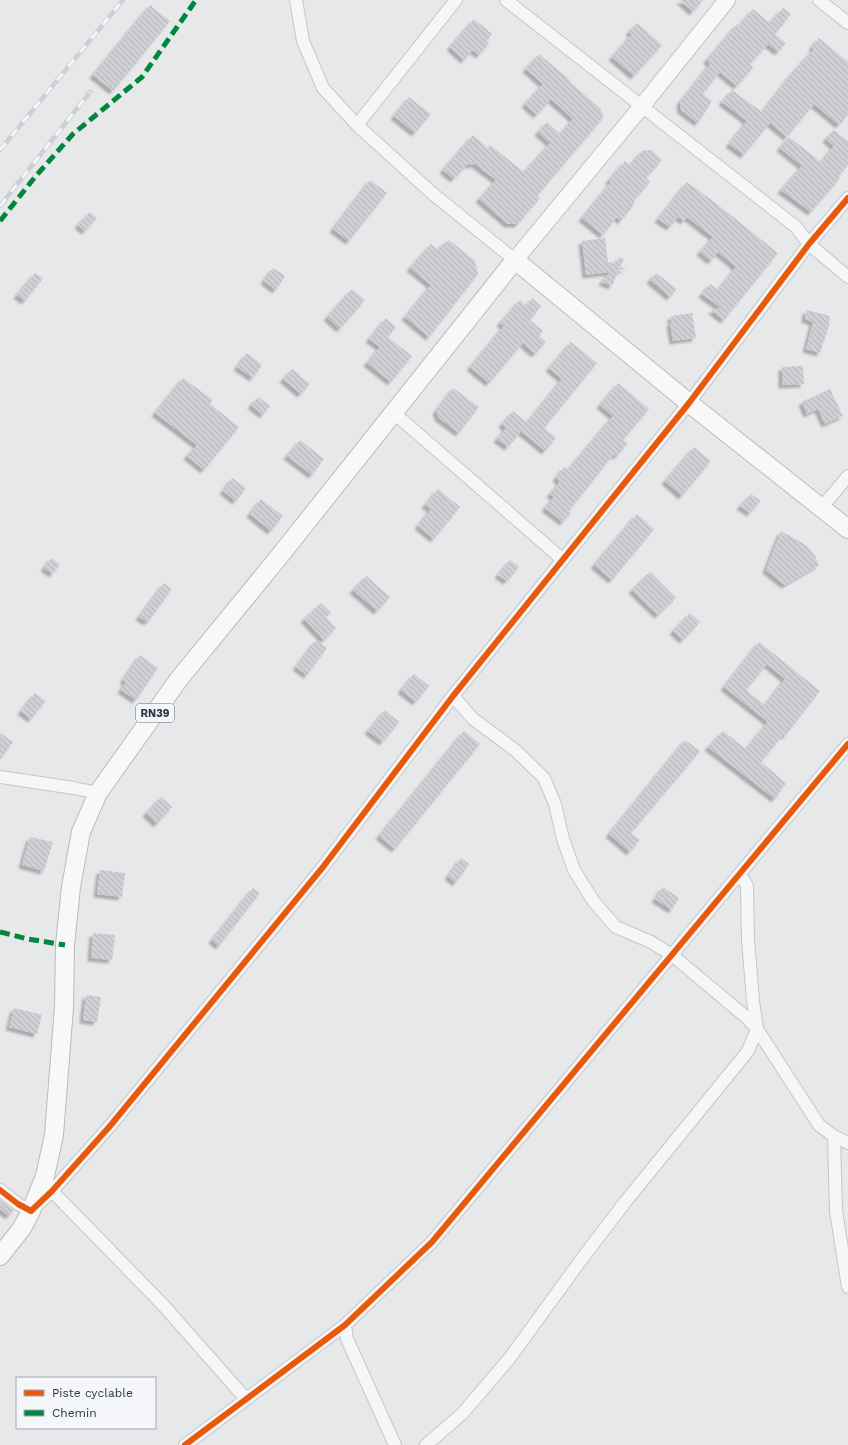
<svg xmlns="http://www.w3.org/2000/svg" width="848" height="1445" viewBox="0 0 848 1445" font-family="'Work Sans',sans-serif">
  <defs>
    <pattern id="building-back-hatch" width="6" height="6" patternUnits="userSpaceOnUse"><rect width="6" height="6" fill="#ced0d3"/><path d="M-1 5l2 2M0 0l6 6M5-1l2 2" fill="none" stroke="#b1b3b6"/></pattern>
    <filter id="shadow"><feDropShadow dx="-3.5" dy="3.5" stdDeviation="1" flood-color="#0004"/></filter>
  </defs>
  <rect width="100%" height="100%" fill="#e6e8ea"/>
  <path fill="url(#building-back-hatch)" fill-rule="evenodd" filter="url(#shadow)" d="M 680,0 L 703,0 L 693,12 Z
    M 150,5 L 170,21 L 113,91 L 93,75 Z
    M 783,8 L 791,14 L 775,34 L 786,43 L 778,52 L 768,44 L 750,64 L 753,68 L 737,86 L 720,72 L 703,94 L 712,101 L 698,123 L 681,110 L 680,102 L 710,64 L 707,60 L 737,24 L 739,26 L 753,9 L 770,23 Z
    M 474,19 L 492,34 L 486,42 L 489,44 L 479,55 L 473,50 L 464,60 L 450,47 Z
    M 637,23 L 662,45 L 634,76 L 612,57 L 632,34 L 629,32 Z
    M 819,38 L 848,62 L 848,115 L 839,125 L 814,104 L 787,137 L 770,123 L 744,155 L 729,144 L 747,121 L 722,102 L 732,90 L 762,112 L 793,72 L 814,49 L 812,47 Z
    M 539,54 L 570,80 L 569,81 L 601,109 L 603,118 L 537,196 L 540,198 L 518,224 L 508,224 L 479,199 L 496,180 L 475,164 L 467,165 L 454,179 L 443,170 L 473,135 L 488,148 L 490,145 L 524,172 L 550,143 L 538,132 L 547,122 L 560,134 L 573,119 L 551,99 L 537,115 L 525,104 L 543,84 L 526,69 Z
    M 409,97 L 431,114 L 415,133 L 394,116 Z
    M 834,130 L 848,141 L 848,165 L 838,177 L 840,178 L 811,212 L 781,190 L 802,166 L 780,148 L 789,137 L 821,162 L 834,146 L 826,139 Z
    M 651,150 L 662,160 L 646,178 L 650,182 L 633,202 L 635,203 L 621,221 L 617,217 L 603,235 L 582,218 L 611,182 L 609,180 L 625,161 L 630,165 L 642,151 Z
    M 370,180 L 387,193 L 349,241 L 333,229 Z
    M 687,182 L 717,204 L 778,253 L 724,320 L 711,310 L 721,308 L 702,294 L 710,284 L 718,290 L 736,267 L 718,252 L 711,261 L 700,252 L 713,237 L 687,217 L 684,221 L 678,217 L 670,227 L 658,219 Z
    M 90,212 L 97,218 L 85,231 L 78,225 Z
    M 605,238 L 608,262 L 615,264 L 620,257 L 624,259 L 620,267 L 627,269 L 619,270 L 612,286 L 602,282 L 610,272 L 586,275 L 582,241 Z
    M 449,240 L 475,261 L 478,274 L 429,337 L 405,317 L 431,285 L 410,268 L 431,244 L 437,249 Z
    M 273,268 L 285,276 L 276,290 L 264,281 Z
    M 35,273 L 43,278 L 25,301 L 17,295 Z
    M 656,273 L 677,289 L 670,297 L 650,280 Z
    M 352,289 L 365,300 L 340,329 L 327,317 Z
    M 532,298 L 541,306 L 530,320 L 543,331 L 539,336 L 546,342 L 535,354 L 523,343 L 489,383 L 470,367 L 504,326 L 500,323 L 520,300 L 526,306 Z
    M 806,310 L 830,316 L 829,326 L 820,353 L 806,349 L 813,322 L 805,319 Z
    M 692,313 L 696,338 L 673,341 L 670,323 L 672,322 L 671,316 Z
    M 386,318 L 396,327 L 388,337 L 412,356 L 391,382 L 367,363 L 380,347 L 369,339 Z
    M 571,342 L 597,363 L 544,428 L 556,438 L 545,451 L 521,431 L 508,447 L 497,439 L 506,428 L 502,424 L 513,411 L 527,423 L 562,379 L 549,368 Z
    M 247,353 L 262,365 L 253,378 L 237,367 Z
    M 803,366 L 804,384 L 782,385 L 782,367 Z
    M 292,369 L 310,384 L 301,394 L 283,379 Z
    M 183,378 L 213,400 L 210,404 L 239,427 L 204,470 L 187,456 L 197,445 L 155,413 Z
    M 618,383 L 649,409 L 623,440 L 628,443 L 617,456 L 614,454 L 569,511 L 571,513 L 563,522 L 545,508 L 554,497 L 550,494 L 560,482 L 556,478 L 564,467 L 568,470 L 613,416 L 600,405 Z
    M 453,388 L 479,407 L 459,433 L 439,418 L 436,411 Z
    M 830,389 L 843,416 L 825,424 L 818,409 L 807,414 L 802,402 Z
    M 258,397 L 270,406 L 263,415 L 251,405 Z
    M 300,440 L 324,459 L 312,475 L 287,456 Z
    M 694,447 L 711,461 L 682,496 L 665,481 Z
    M 232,478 L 246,488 L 236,501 L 223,491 Z
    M 438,489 L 460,507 L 434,539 L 418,526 L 431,509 L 425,505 Z
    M 751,494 L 761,501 L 750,513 L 740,506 Z
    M 261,499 L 283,516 L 271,531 L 250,514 Z
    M 637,514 L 654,529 L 612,580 L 594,565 Z
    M 781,531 L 806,545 L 814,554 L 819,565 L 785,585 L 766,570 Z
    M 51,558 L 60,564 L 53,574 L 44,568 Z
    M 510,560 L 519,567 L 507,581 L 498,575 Z
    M 650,572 L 676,598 L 658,615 L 632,590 Z
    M 366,576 L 390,597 L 377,611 L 353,590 Z
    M 164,583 L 172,589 L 148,622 L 139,617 Z
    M 321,603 L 331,613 L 326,617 L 336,628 L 324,640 L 304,619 Z
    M 690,613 L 700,622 L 683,640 L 673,631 Z
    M 316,640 L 327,648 L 307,675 L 296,667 Z
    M 759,642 L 820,691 L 785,736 L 783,735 L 761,762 L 786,783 L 775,799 L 708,747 L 723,731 L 746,749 L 768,722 L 724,687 ZM 767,664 L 785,679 L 765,705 L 746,690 Z
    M 140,655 L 158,668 L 136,700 L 121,690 L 126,682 L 123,680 Z
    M 414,674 L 429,686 L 416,702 L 401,690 Z
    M 35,693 L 46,701 L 31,719 L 21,711 Z
    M 385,710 L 399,722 L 383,742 L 368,731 Z
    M 464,731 L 480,744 L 395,849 L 379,836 Z
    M 0,733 L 13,742 L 0,760 Z
    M 685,740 L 700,751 L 631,833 L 640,840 L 630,852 L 609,834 Z
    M 161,797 L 172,807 L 157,824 L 146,813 Z
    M 30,837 L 53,842 L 44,871 L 22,865 Z
    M 461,858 L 469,864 L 456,883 L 448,876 Z
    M 100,870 L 125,873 L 122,897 L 97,894 Z
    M 663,887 L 679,898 L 672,910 L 655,899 Z
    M 253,888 L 260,893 L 219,946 L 212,940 Z
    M 93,933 L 115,935 L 112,960 L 91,958 Z
    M 86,995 L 101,997 L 97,1022 L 83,1020 Z
    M 14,1008 L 42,1015 L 37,1034 L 9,1027 Z
    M 0,1200 L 14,1210 L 9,1216 L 0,1209 Z"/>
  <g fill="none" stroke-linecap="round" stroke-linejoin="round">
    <defs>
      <path id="minor" d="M 296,0 L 303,41 L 323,88 L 357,125 L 433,194 L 515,260
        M 506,0 L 796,227 L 809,244 L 848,277
        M 819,0 L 848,23
        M 357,125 L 456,0
        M 394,413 L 562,559
        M 822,507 L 848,476
        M 453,696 L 473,719 L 515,750 L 544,778 L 555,804 L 563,839 L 574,870 L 594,902 L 616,927 L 651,942 L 672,955 L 746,1017 L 757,1029 L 819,1125 L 834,1136 L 848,1143
        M 0,777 L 74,788 L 98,793
        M 834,1136 L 836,1211 L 848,1287
        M 0,1190 L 18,1204 L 31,1211 L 52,1191 L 110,1126 L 323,867 L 453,696 L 689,403 L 809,244 L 848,198
        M 52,1191 L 164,1306 L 246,1399
        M 345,1325 L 347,1339 L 395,1445
        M 185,1445 L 345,1325 L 432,1242 L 848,744
        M 426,1445 L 462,1414 L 509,1359 L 581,1260 L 626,1201 L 748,1051 L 757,1029 L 753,1001 L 748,940 L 747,886 L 740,874"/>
      <path id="major" d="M 515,260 L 642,106 L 727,0"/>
      <path id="highway" d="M 0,1256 L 22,1228 L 31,1211 L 45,1176 L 54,1135 L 64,1007 L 65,945 L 71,887 L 81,832 L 98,793 L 179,679 L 278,558 L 515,260 L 689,403 L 848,529"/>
    </defs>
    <use href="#minor" stroke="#c4c6c8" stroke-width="14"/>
    <use href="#major" stroke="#c2c5c8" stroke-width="18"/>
    <use href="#highway" stroke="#b8bbbf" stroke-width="20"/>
    <use href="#minor" stroke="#f5f6f7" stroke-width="12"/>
    <use href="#major" stroke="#f8f8f8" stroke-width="16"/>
    <use href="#highway" stroke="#f8f8f8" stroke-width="18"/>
    <defs>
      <path id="rail" d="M 0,150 L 123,0
        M 0,206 L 90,92"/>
    </defs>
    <use href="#rail" stroke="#cecfd2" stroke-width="4.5"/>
    <use href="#rail" stroke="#f4f6f9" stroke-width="3" stroke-dasharray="9" stroke-linecap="butt"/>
    <path stroke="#00873e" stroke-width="5" stroke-dasharray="10 5" stroke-linecap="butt" d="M 0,221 L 35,177 L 73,134 L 142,77 L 196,0
      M 0,932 L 28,939 L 65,945"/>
    <defs>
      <path id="cycleway" d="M 0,1190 L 18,1204 L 31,1211 L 52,1191 L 110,1126 L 323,867 L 453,696 L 689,403 L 809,244 L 848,198
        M 185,1445 L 345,1325 L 432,1242 L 848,744"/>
    </defs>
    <use href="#cycleway" stroke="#f4f6f9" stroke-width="8"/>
    <use href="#cycleway" stroke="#e8590c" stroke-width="6"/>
  </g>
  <g text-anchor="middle" stroke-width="3" stroke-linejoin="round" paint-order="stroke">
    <rect fill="#f4f6f9" stroke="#676e7b" stroke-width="1" x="136" y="704" width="38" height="18" rx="3"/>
    <g font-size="11" font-weight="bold" fill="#2b3445">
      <text x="155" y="717">RN39</text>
    </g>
  </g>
  <rect x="16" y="1377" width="140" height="52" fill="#f4f6f9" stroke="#a4a8b1"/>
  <rect x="24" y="1390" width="20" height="6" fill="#e8590c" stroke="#a4a8b1"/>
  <text x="52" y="1397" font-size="12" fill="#2b3445">Piste cyclable</text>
  <rect x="24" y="1410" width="20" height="6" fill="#00873e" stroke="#a4a8b1"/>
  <text x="52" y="1417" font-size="12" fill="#2b3445">Chemin</text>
</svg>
